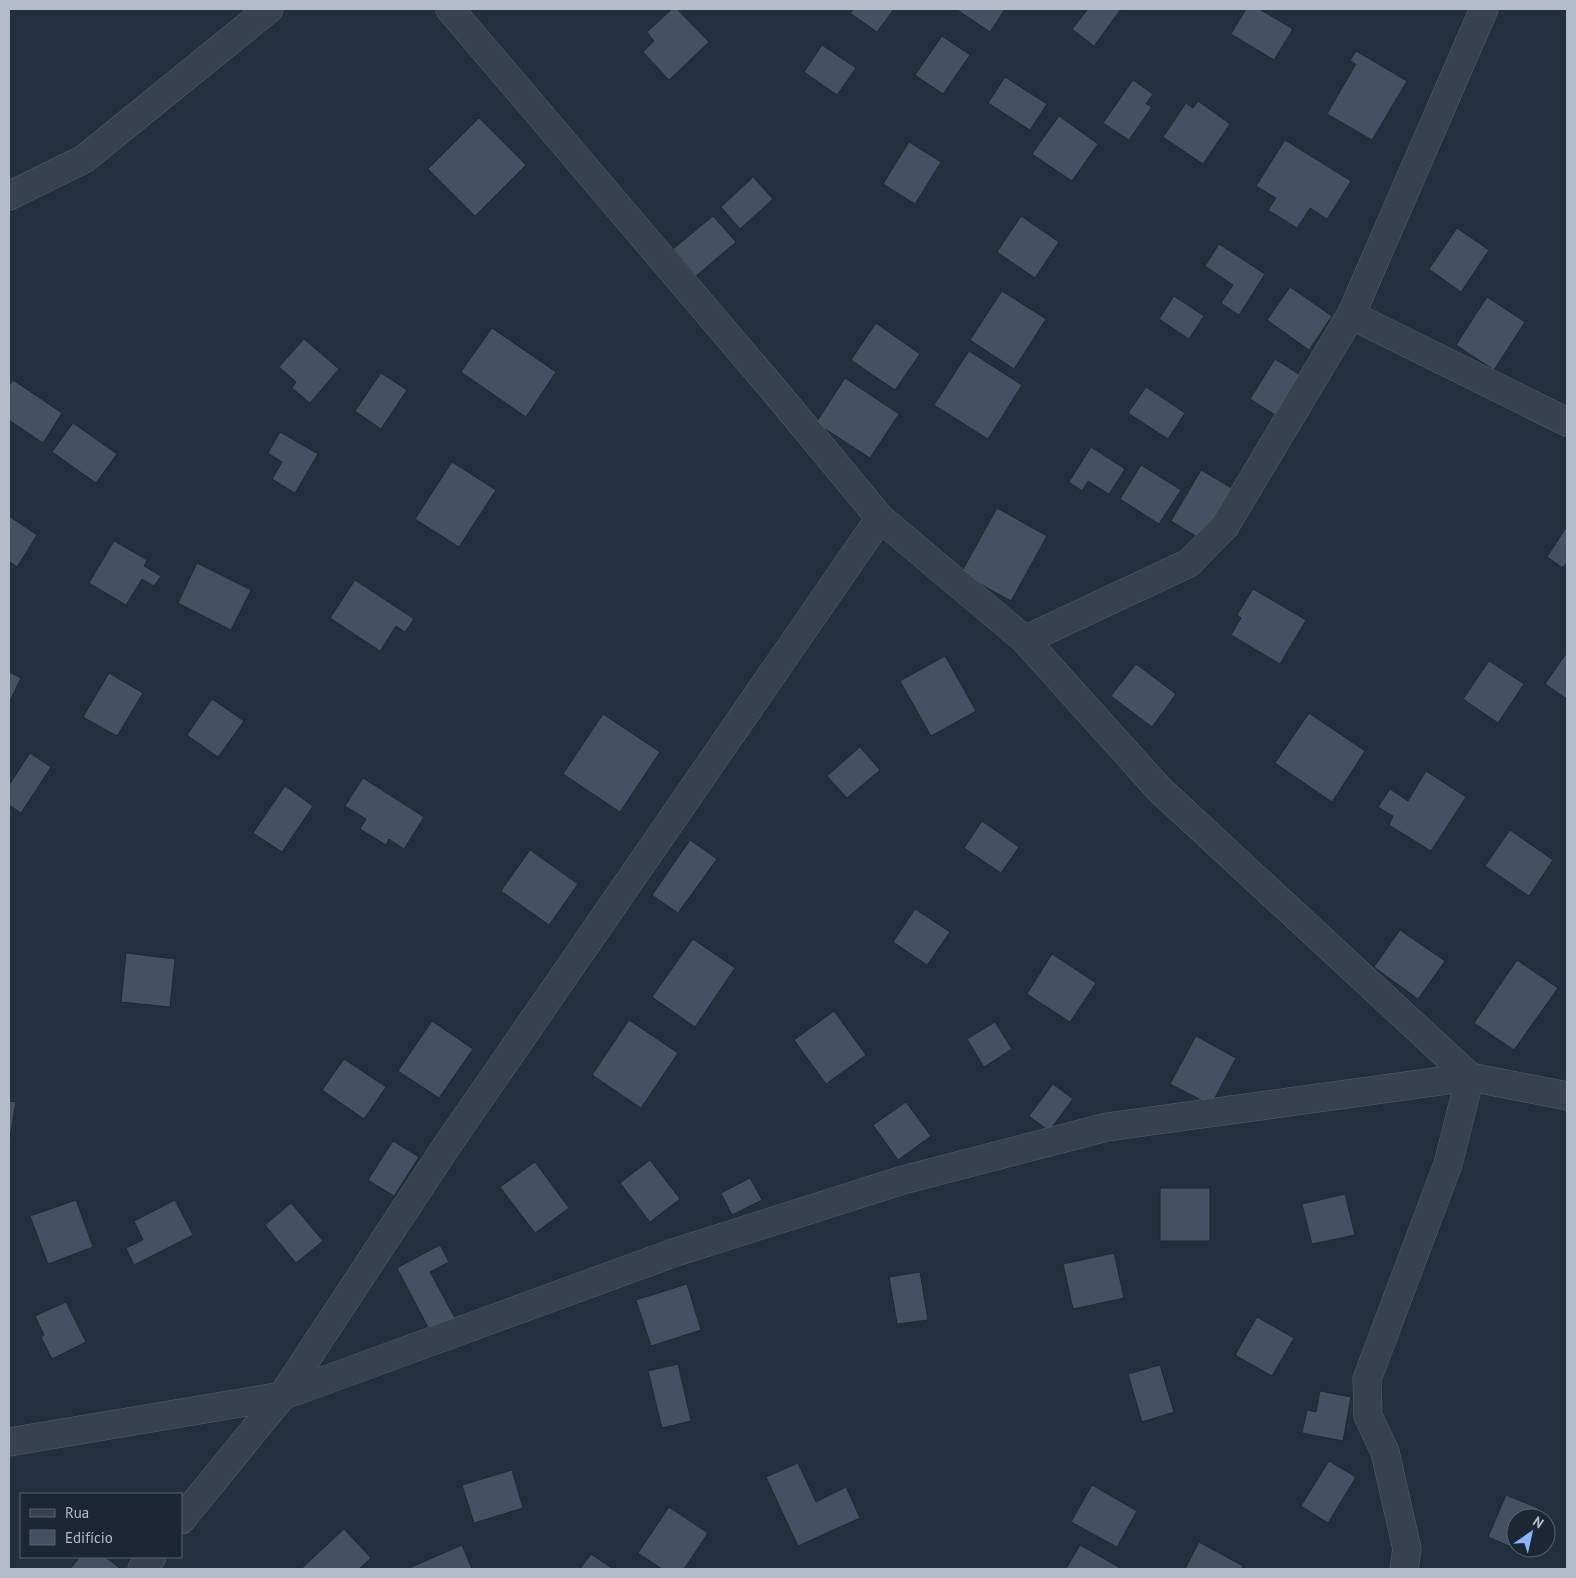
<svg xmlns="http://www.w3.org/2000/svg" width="1576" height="1578" viewBox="0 0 1576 1578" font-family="'PT Sans',sans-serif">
  <rect width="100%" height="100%" fill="#242f3e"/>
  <path fill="#455162" stroke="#1f2835" d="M 672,9 L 677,9 L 709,42 L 669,80 L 643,52 L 654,41 L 647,32 Z
    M 854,9 L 894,9 L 877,32 L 850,13 Z
    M 956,9 L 1005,9 L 990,32 Z
    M 1088,9 L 1121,9 L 1094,46 L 1072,29 Z
    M 1246,9 L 1259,9 L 1293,29 L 1274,60 L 1231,34 Z
    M 942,36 L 970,55 L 943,94 L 915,75 Z
    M 822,45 L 856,68 L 837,95 L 804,72 Z
    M 1356,51 L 1407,81 L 1372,140 L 1327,114 L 1356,64 L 1350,61 Z
    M 1005,77 L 1047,104 L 1030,130 L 988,103 Z
    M 1133,80 L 1153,94 L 1146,104 L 1152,107 L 1129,140 L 1103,123 Z
    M 1198,101 L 1230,124 L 1203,164 L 1163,137 L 1186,103 L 1193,108 Z
    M 1059,116 L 1098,144 L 1072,181 L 1032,154 Z
    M 479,118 L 526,165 L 475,216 L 428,169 Z
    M 1285,140 L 1351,181 L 1327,219 L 1310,208 L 1297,228 L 1268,210 L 1276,198 L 1256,186 Z
    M 909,142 L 941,162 L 915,204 L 883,184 Z
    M 753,177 L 773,199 L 740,229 L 721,207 Z
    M 713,216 L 736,242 L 696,276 L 673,249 Z
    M 1021,216 L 1059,242 L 1035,278 L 997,252 Z
    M 1457,228 L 1489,250 L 1461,292 L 1429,269 Z
    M 1219,244 L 1265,274 L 1239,315 L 1221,303 L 1233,285 L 1205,266 Z
    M 1290,287 L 1332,316 L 1309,350 L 1267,320 Z
    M 1002,291 L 1046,319 L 1014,369 L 970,340 Z
    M 1174,296 L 1204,316 L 1189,339 L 1159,319 Z
    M 1487,297 L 1525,322 L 1494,370 L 1456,345 Z
    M 876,323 L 920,354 L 895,390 L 851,360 Z
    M 492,328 L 556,372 L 526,417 L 461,372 Z
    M 304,339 L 339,369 L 310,403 L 292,388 L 296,382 L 279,367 Z
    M 969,351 L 1022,385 L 988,439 L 934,405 Z
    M 1275,359 L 1308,380 L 1283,420 L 1250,399 Z
    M 381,373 L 407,390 L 381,429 L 355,411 Z
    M 845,378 L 899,414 L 870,458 L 816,423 Z
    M 13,380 L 62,413 L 43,443 L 9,420 L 9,386 Z
    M 1146,387 L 1185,413 L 1168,439 L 1128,413 Z
    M 73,423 L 117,454 L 96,483 L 52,452 Z
    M 280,432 L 318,454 L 295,493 L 272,479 L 282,462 L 268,453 Z
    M 1091,447 L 1125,469 L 1109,494 L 1088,481 L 1082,491 L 1069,482 Z
    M 452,462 L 496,490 L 459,547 L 415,519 Z
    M 1141,465 L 1181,490 L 1159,524 L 1120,499 Z
    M 1201,470 L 1235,490 L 1204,541 L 1171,521 Z
    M 997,508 L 1047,536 L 1011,601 L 961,573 Z
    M 9,516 L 37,535 L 17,567 L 9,561 Z
    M 1567,526 L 1567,562 L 1563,568 L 1547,557 Z
    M 114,541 L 147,560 L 144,566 L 161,576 L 154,586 L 142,579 L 126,605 L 89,583 Z
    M 197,563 L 251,590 L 231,630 L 178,603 Z
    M 355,580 L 414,619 L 405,632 L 396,626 L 380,651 L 330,618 Z
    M 1253,589 L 1306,620 L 1280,664 L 1231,635 L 1241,618 L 1237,615 Z
    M 1567,652 L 1567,699 L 1545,684 Z
    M 945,656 L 976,711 L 931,736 L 900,681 Z
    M 1489,661 L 1524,684 L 1498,723 L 1463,699 Z
    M 1136,664 L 1176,694 L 1152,727 L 1111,696 Z
    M 9,672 L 21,678 L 9,703 Z
    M 109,673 L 143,693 L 117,736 L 83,717 Z
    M 212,699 L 244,721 L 218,757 L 187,735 Z
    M 1309,713 L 1365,751 L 1332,802 L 1275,763 Z
    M 603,714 L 660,752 L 620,812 L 563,774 Z
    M 860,747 L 880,770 L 847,798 L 827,776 Z
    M 30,753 L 51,767 L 21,813 L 9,805 L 9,785 Z
    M 1426,771 L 1466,797 L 1431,851 L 1389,825 L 1393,816 L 1378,807 L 1390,789 L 1408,801 Z
    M 363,778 L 424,817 L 404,849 L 389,839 L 386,845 L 360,829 L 366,819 L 345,806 Z
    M 285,786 L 313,806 L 282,852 L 253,833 Z
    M 982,821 L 1019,847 L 1001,873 L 964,848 Z
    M 1510,830 L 1553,860 L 1529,896 L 1485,866 Z
    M 690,840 L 717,859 L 678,913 L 652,895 Z
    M 530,850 L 578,884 L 549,925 L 501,891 Z
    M 915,909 L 950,932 L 927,965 L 893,942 Z
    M 1400,930 L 1445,961 L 1418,999 L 1374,967 Z
    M 693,939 L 735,968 L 695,1027 L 652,997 Z
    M 126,953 L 175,959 L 170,1007 L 121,1002 Z
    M 1052,954 L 1096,983 L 1070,1022 L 1027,994 Z
    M 1517,960 L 1558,988 L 1514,1050 L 1474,1023 Z
    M 834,1011 L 866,1055 L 826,1084 L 794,1040 Z
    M 629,1020 L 678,1053 L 641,1108 L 592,1075 Z
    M 432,1021 L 473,1049 L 439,1098 L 398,1071 Z
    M 995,1022 L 1012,1049 L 984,1067 L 967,1039 Z
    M 1196,1036 L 1236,1058 L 1211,1105 L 1170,1084 Z
    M 344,1059 L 386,1087 L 364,1119 L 322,1090 Z
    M 1053,1084 L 1073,1099 L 1049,1131 L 1029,1116 Z
    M 9,1101 L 16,1102 L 9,1143 Z
    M 906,1102 L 931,1136 L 898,1160 L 873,1125 Z
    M 393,1141 L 419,1157 L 394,1196 L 368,1180 Z
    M 650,1160 L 680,1199 L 650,1222 L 620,1183 Z
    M 535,1162 L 569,1208 L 535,1233 L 500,1187 Z
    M 750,1178 L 762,1200 L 732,1215 L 721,1193 Z
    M 1160,1188 L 1210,1188 L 1210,1241 L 1160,1241 Z
    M 1345,1194 L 1355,1235 L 1312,1244 L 1302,1204 Z
    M 76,1200 L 93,1247 L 48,1264 L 30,1216 Z
    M 175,1200 L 193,1235 L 134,1265 L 126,1248 L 143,1240 L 134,1221 Z
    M 291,1203 L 323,1241 L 296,1263 L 265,1225 Z
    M 440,1245 L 449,1262 L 430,1272 L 456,1320 L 431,1333 L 397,1268 Z
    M 1114,1253 L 1124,1298 L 1073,1309 L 1063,1264 Z
    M 920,1272 L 928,1320 L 897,1324 L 889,1277 Z
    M 687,1284 L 701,1330 L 651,1346 L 636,1300 Z
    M 66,1302 L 86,1342 L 52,1359 L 41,1337 L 44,1335 L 35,1316 Z
    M 1257,1317 L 1294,1338 L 1272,1376 L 1235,1355 Z
    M 678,1364 L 691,1421 L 662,1428 L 648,1371 Z
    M 1160,1365 L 1174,1412 L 1142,1422 L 1128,1374 Z
    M 1320,1391 L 1351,1397 L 1343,1441 L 1302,1433 L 1307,1410 L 1316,1412 Z
    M 1329,1461 L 1356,1477 L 1328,1523 L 1301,1506 Z
    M 798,1463 L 816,1502 L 846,1487 L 860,1518 L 798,1546 L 766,1477 Z
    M 512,1470 L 523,1508 L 474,1523 L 462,1485 Z
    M 1092,1485 L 1137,1511 L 1117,1547 L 1071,1522 Z
    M 1506,1495 L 1538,1508 L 1534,1518 L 1516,1518 L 1516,1548 L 1522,1548 L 1521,1551 L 1488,1537 Z
    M 669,1507 L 708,1533 L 684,1569 L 662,1569 L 638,1553 Z
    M 344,1529 L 371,1558 L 359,1569 L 301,1569 Z
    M 1199,1542 L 1243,1566 L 1241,1569 L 1185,1569 Z
    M 462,1545 L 472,1569 L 407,1569 Z
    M 1080,1545 L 1122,1569 L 1066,1569 Z
    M 591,1554 L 613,1569 L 580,1569 Z
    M 80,1557 L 105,1557 L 121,1569 L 70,1569 Z"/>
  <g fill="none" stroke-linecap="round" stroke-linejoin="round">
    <defs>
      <path id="street" d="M 450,9 L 779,396 L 880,518 L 1025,640 L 1159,789 L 1470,1077 L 1448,1164 L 1367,1379 L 1368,1416 L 1385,1452 L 1407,1549 L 1404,1569
        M 9,196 L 84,159 L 269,9
        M 1351,315 L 1567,422
        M 1025,640 L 1189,563 L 1225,526 L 1351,315 L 1484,9
        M 9,1442 L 282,1396 L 673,1253 L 903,1180 L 1107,1127 L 1470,1077 L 1567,1096
        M 181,1520 L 282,1396 L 446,1147 L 880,518
        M 142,1569 L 152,1557"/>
    </defs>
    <use href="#street" stroke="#565f6c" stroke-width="29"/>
    <use href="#street" stroke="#38414e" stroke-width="28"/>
  </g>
  <rect width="1576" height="1578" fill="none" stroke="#b4bcc9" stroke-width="20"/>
  <rect x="20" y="1493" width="162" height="65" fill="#1d2633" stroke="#59626f"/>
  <rect x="30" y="1509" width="25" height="8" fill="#38414e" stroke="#59626f"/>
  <text x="65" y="1518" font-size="15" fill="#b4bcc9">Rua</text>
  <rect x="30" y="1530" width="25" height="15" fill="#455162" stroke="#59626f"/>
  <text x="65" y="1543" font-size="15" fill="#b4bcc9">Edifício</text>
  <g transform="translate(1531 1533) rotate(34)"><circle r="24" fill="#1d2633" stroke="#59626f"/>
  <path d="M0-4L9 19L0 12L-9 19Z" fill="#8ab4f8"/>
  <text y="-8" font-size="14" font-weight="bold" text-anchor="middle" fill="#b4bcc9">N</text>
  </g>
</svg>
